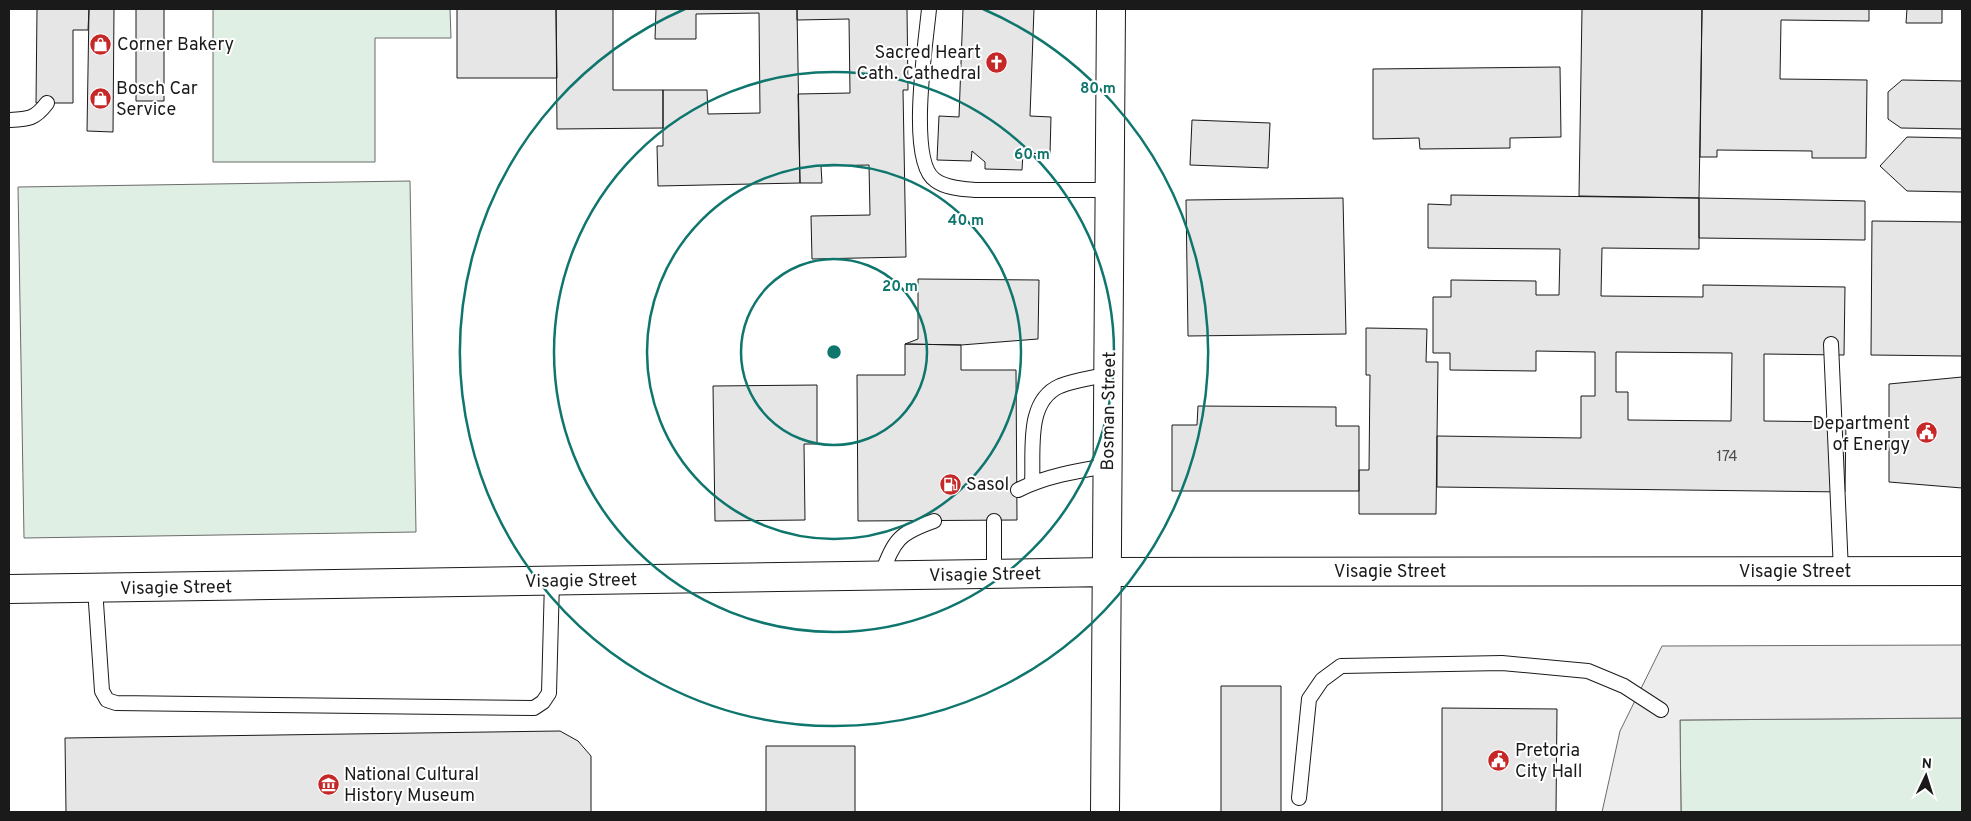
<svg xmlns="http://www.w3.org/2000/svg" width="1971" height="821" viewBox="0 0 1971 821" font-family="Overpass,sans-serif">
  <rect width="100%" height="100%" fill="#fff"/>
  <path fill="#e0efe3" stroke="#6a6a6a" d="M 213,9 L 450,9 L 451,38 L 375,38 L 375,162 L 213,162 Z
    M 410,181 L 416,532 L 24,538 L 18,187 Z
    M 1962,718 L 1962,812 L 1681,812 L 1680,720 Z"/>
  <path fill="#ededed" stroke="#6a6a6a" d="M 1962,645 L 1962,718 L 1680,720 L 1681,812 L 1602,812 L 1620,731 L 1662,646 Z"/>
  <path fill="#e6e6e6" stroke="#1a1a1a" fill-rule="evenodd" d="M 37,9 L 89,9 L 88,30 L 73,30 L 73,103 L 36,103 Z
    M 89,9 L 114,9 L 113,132 L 87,131 Z
    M 136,9 L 164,9 L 164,101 L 136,101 Z
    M 457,9 L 556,9 L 557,78 L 457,78 Z
    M 556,9 L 613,9 L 613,90 L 663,90 L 663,128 L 557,129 Z
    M 656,9 L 797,9 L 800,183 L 658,186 L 657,146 L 663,146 L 663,90 L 707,90 L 708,114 L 760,113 L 759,13 L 696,14 L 696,39 L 655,39 Z
    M 797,9 L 907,9 L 908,90 L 903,90 L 906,257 L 812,259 L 811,216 L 870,215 L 869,165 L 821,166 L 822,183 L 800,183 L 798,94 L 850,93 L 849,19 L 797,20 Z
    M 963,9 L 1034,9 L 1030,116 L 1051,117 L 1050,154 L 1023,153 L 1022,170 L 985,169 L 985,162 L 972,151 L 971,161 L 937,160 L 939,116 L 959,117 Z
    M 1582,9 L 1702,9 L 1699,198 L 1579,196 Z
    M 1702,9 L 1869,9 L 1869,21 L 1781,20 L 1780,79 L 1867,80 L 1866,158 L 1812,158 L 1812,151 L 1717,150 L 1717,157 L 1700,157 Z
    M 1907,9 L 1942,9 L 1942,23 L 1906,23 Z
    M 1560,67 L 1561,137 L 1510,138 L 1510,148 L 1420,149 L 1419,138 L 1373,139 L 1373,69 Z
    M 1902,80 L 1962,81 L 1962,129 L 1901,128 L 1888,119 L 1888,92 Z
    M 1192,120 L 1270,123 L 1268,168 L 1190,165 Z
    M 1907,137 L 1962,138 L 1962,192 L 1907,191 L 1880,166 Z
    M 1451,195 L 1699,198 L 1699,249 L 1602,248 L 1601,296 L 1703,297 L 1703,285 L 1845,287 L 1844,355 L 1764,354 L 1764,421 L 1846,422 L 1845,492 L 1437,487 L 1437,436 L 1581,438 L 1581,396 L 1595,396 L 1595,352 L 1536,351 L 1536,371 L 1450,370 L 1450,353 L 1433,353 L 1433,297 L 1451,297 L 1451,280 L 1536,281 L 1536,295 L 1559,295 L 1560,249 L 1428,248 L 1428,204 L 1451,205 ZM 1616,352 L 1732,353 L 1731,421 L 1628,420 L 1628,392 L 1616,392 Z
    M 1343,198 L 1346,334 L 1188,336 L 1186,200 Z
    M 1699,198 L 1865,201 L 1865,240 L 1699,238 Z
    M 1872,221 L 1962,222 L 1962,356 L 1871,355 Z
    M 918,279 L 1039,280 L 1038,339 L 961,345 L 905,344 L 918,339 Z
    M 1366,328 L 1427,329 L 1426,362 L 1438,362 L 1436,514 L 1359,514 L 1359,470 L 1369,470 L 1370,375 L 1366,375 Z
    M 905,344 L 961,345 L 961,370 L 1016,370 L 1017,520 L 858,521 L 857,375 L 905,375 Z
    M 1962,377 L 1962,488 L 1889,482 L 1889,384 Z
    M 817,385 L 817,444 L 804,444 L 805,520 L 715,521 L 713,386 Z
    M 1198,406 L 1336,407 L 1336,426 L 1359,426 L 1359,491 L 1172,491 L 1172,425 L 1197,425 Z
    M 1221,686 L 1281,686 L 1281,812 L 1221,812 Z
    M 1442,708 L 1557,709 L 1556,812 L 1442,812 Z
    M 560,731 L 578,741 L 591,756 L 591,812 L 66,812 L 65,738 Z
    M 766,746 L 855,746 L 855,812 L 766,812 Z"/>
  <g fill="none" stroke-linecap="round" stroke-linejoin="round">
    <defs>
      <path id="lane" d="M 929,9 C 926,42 907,161 935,180 C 945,188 963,189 975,190 L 1109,190
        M 9,120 C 29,119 35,119 47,103
        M 1831,344 L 1841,571
        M 1032,483 C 1034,452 1025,401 1060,386 C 1075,380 1093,378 1109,374
        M 1018,490 C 1046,476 1077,471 1107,466
        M 994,521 L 994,574
        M 881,575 C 895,540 897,534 934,521
        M 95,588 L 102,691 L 107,700 L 116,703 L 534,708 L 543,702 L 549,693 L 552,581
        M 1299,798 L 1309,699 L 1322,680 L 1341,666 L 1502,663 L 1588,671 L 1624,686 L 1661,710"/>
      <path id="secondary" d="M 9,589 L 1107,572 L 1962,571
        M 1105,812 L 1111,9"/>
    </defs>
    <use href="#lane" stroke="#1a1a1a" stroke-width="16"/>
    <use href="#secondary" stroke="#1a1a1a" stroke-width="30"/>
    <use href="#lane" stroke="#fff" stroke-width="14"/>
    <use href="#secondary" stroke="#fff" stroke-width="28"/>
  </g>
  <g fill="none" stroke="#0f766e" stroke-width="2.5">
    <circle cx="834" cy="352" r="93"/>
    <circle cx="834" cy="352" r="187"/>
    <circle cx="834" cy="352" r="280"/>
    <path d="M983 9A374 374 0 1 1 685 9"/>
  </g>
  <defs>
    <symbol id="shop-disc" viewBox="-11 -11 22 22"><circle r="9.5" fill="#c62828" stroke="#fff"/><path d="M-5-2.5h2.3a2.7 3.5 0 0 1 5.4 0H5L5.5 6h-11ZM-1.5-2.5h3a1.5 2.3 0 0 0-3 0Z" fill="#fff"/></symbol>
    <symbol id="church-disc" viewBox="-11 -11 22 22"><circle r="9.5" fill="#c62828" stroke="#fff"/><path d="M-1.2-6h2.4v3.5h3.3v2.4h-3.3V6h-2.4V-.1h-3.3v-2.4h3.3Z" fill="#fff"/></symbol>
    <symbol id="civic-disc" viewBox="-11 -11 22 22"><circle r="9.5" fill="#c62828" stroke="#fff"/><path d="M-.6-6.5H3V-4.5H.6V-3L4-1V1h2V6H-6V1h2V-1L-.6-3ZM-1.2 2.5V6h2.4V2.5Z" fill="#fff"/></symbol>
    <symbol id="fuel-disc" viewBox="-11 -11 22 22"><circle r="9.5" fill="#c62828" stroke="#fff"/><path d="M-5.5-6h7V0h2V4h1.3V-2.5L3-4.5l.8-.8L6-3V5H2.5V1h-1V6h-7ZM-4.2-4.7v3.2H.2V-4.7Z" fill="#fff"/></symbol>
    <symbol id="museum-disc" viewBox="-11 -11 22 22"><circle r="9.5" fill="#c62828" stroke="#fff"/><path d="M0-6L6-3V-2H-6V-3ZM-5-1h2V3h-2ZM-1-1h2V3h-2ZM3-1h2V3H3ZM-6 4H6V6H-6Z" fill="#fff"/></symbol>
  </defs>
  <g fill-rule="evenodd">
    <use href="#shop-disc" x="88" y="32" width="25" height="25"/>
    <use href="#church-disc" x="984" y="50" width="25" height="25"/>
    <use href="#shop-disc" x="88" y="86" width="25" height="25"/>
    <use href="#civic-disc" x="1914" y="420" width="25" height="25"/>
    <use href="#fuel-disc" x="938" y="472" width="25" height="25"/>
    <use href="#civic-disc" x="1486" y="748" width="25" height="25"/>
    <use href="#museum-disc" x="316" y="772" width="25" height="25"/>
  </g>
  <g text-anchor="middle" stroke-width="4" stroke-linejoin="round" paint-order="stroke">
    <g font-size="15" fill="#4d4d4d">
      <text x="1727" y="461">174</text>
    </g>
    <g font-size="18" fill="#1a1a1a" stroke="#fff" text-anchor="start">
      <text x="117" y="50">Corner Bakery</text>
      <text x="981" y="58" text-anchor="end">Sacred Heart<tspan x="981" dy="21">Cath. Cathedral</tspan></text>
      <text x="116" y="94">Bosch Car<tspan x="116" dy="21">Service</tspan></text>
      <text x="1910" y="429" text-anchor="end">Department<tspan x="1910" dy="21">of Energy</tspan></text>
      <text x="966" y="490">Sasol</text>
      <text x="1515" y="756">Pretoria<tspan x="1515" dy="21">City Hall</tspan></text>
      <text x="344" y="780">National Cultural<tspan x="344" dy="21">History Museum</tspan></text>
    </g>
    <g font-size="18" fill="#1a1a1a" stroke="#fff">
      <text transform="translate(1108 411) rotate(-89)" y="6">Bosman Street</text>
      <text x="1390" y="577">Visagie Street</text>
      <text x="1795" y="577">Visagie Street</text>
      <text transform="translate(985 574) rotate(-1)" y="6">Visagie Street</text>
      <text transform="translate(581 580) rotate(-1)" y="6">Visagie Street</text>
      <text transform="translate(176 587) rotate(-1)" y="6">Visagie Street</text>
    </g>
  </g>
  <circle cx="834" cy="352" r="8" fill="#0f766e" stroke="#fff" stroke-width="2.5"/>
  <g font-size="15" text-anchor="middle" font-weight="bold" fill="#0f766e" stroke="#fff" stroke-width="4" stroke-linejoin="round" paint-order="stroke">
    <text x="1098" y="93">80 m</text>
    <text x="1032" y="159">60 m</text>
    <text x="966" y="225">40 m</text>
    <text x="900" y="291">20 m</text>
  </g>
  <rect width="1971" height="821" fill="none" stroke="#1a1a1a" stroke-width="20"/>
  <g transform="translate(1926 776) rotate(4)" stroke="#ffffff" stroke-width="4" paint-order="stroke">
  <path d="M0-4L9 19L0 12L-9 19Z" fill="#1a1a1a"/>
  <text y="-8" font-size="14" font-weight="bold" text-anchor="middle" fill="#1a1a1a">N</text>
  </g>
</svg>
